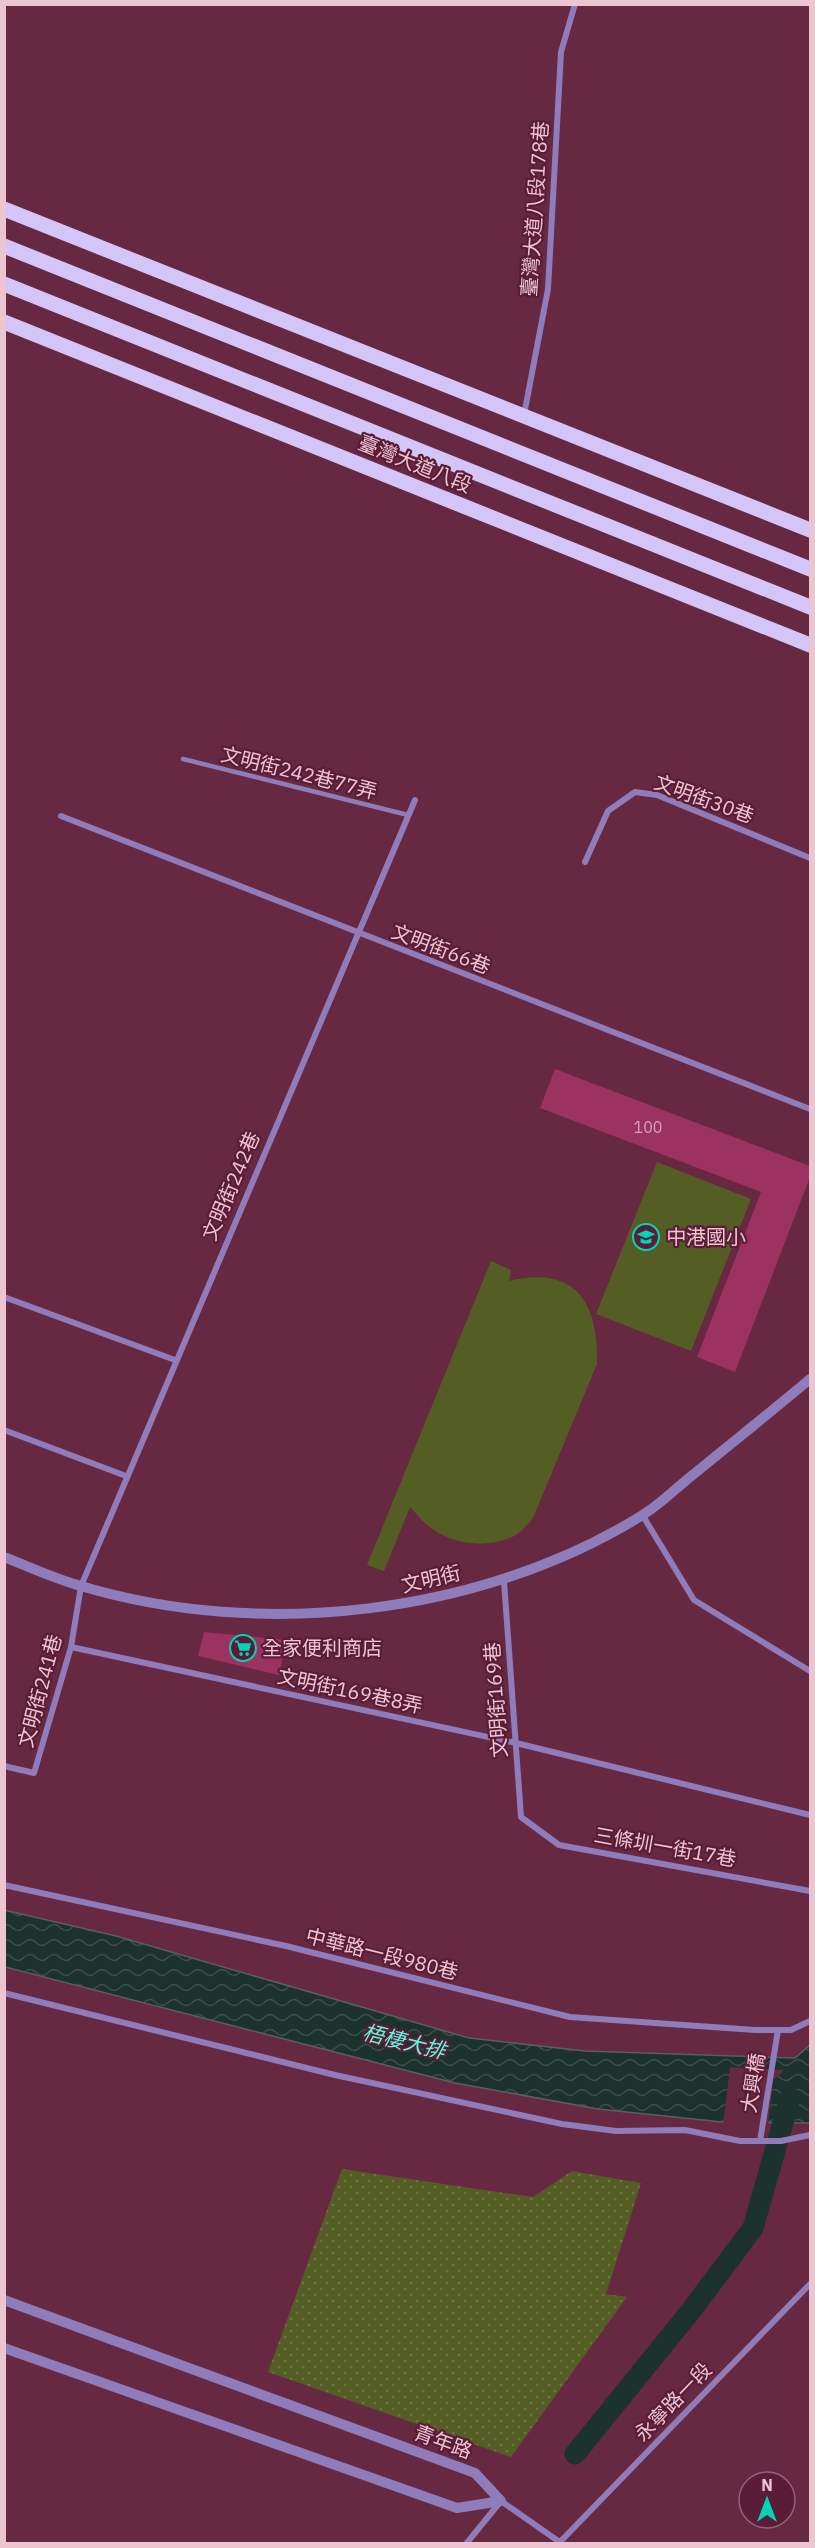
<svg xmlns="http://www.w3.org/2000/svg" width="815" height="2548" viewBox="0 0 815 2548" font-family="'IBM Plex Sans','Noto Sans TC',sans-serif">
  <defs>
    <pattern id="park-dots" width="8" height="8" patternUnits="userSpaceOnUse" patternTransform="scale(1.5)"><rect width="8" height="8" fill="#545e24"/><path d="M2 2h.1M6 6h.1" fill="none" stroke="#6d7443" stroke-width="1.8" stroke-linecap="round"/></pattern>
    <pattern id="water-waves" width="16" height="10" patternUnits="userSpaceOnUse" patternTransform="scale(1.5)"><rect width="16" height="10" fill="#1c322d"/><path d="M0 5q4-4 8 0t8 0" fill="none" stroke="#3d4e4a"/></pattern>
  </defs>
  <rect width="100%" height="100%" fill="#672841"/>
  <path fill="#545e24" d="M 657,1162 L 751,1199 L 691,1351 L 596,1314 Z
    M 491,1261 L 511,1270 L 509,1281 C 575,1265 599,1302 597,1364 L 533,1518 C 528,1524 522,1531 516,1535 C 488,1550 450,1545 426,1524 C 420,1519 415,1512 410,1507 L 384,1571 L 367,1565 Z"/>
  <path fill="url(#park-dots)" d="M 342,2169 L 533,2197 L 572,2171 L 641,2183 L 606,2294 L 627,2297 L 511,2457 L 268,2372 Z"/>
  <path fill="url(#water-waves)" stroke="#5b5e5e" stroke-width="1.5" d="M 4,1910 L 116,1936 L 469,2038 L 585,2051 L 795,2058 L 810,2045 L 810,2123 L 722,2122 L 598,2109 L 455,2083 L 5,1967 Z"/>
  <path fill="#672841" d="M 730,2067 L 784,2070 L 773,2081 L 768,2125 L 723,2125 Z"/>
  <g fill="none" stroke-linecap="round" stroke-linejoin="round">
    <path stroke="#1c322d" stroke-width="21" d="M 575,2454 L 690,2312 L 753,2228 L 790,2098"/>
  </g>
  <path fill="#9b325f" d="M 555,1069 L 810,1166 L 810,1177 L 735,1372 L 697,1357 L 761,1192 L 540,1108 Z
    M 204,1632 L 287,1640 L 279,1675 L 198,1656 Z"/>
  <g fill="none" stroke-linecap="round" stroke-linejoin="round">
    <path stroke="#8f7cba" stroke-width="4.5" d="M 183,759 L 408,815"/>
    <path stroke="#8f7cba" stroke-width="6" d="M 524,415 L 548,289 L 561,52 L 575,4
      M 61,816 L 810,1109
      M 585,862 L 608,811 L 635,792 L 657,795 L 810,858
      M 4,1297 L 175,1360
      M 4,1430 L 126,1476
      M 643,1516 L 694,1600 L 810,1671
      M 504,1581 L 521,1817 L 559,1845 L 810,1891
      M 71,1647 L 516,1743 L 810,1815
      M 4,1766 L 34,1773 L 71,1647 L 81,1586 L 415,800
      M 4,1885 L 286,1946 L 570,2017 L 755,2030 L 791,2030 L 810,2021
      M 4,1993 L 335,2075 L 562,2124 L 616,2131 L 685,2130 L 740,2141 L 781,2141 L 810,2135
      M 760,2141 L 778,2030
      M 466,2544 L 501,2501 L 561,2543
      M 558,2544 L 810,2284"/>
    <path stroke="#8f7cba" stroke-width="10" d="M 4,1557 C 30,1567 55,1579 81,1586 C 261,1640 481,1615 641,1516 C 660,1505 677,1487 694,1474 C 733,1442 772,1411 810,1379
      M 4,2300 L 475,2473 L 501,2501
      M 4,2348 L 457,2508 L 501,2501"/>
    <path stroke="#d3c5f7" stroke-width="15" d="M 4,209 L 810,530
      M 4,246 L 810,569
      M 4,284 L 810,607
      M 4,322 L 810,645"/>
  </g>
  <defs>
    <symbol id="school-ring" viewBox="-11 -11 22 22"><circle r="9.5" fill="#5b1c37" stroke="#00d5b7" stroke-width="1.5"/><path d="M0-5L7-2L0 1L-7-2ZM-4 1L0 2.5L4 1V4Q0 6-4 4Z" fill="#00d5b7"/></symbol>
    <symbol id="supermarket-ring" viewBox="-11 -11 22 22"><circle r="9.5" fill="#5b1c37" stroke="#00d5b7" stroke-width="1.5"/><path d="M-6-5.5h2.5l.6 2H6L4.5 2H-2.5L-4.4-4H-6ZM-1.5 3.2a1.3 1.3 0 1 0 .1 0ZM3 3.2a1.3 1.3 0 1 0 .1 0Z" fill="#00d5b7"/></symbol>
  </defs>
  <g fill-rule="evenodd">
    <use href="#school-ring" x="631" y="1222" width="30" height="30"/>
    <use href="#supermarket-ring" x="228" y="1633" width="30" height="30"/>
  </g>
  <g text-anchor="middle" stroke-width="4.5" stroke-linejoin="round" paint-order="stroke">
    <g font-size="16" fill="#d8a0b4">
      <text x="648" y="1133">100</text>
    </g>
    <g font-size="20" fill="#edc5d1" stroke="#5b1c37">
      <text transform="translate(535 209) rotate(-86)" y="7">臺灣大道八段178巷</text>
      <text transform="translate(415 464) rotate(22)" y="7">臺灣大道八段</text>
      <text transform="translate(299 773) rotate(14)" y="7">文明街242巷77弄</text>
      <text transform="translate(704 799) rotate(20)" y="7">文明街30巷</text>
      <text transform="translate(441 949) rotate(21)" y="7">文明街66巷</text>
      <text transform="translate(231 1186) rotate(-67)" y="7">文明街242巷</text>
      <text transform="translate(431 1579) rotate(-13)" y="7">文明街</text>
      <text transform="translate(40 1691) rotate(-75)" y="7">文明街241巷</text>
      <text transform="translate(350 1691) rotate(12)" y="7">文明街169巷8弄</text>
      <text transform="translate(496 1700) rotate(-94)" y="7">文明街169巷</text>
      <text transform="translate(665 1847) rotate(10)" y="7">三條圳一街17巷</text>
      <text transform="translate(382 1954) rotate(14)" y="7">中華路一段980巷</text>
      <text transform="translate(753 2083) rotate(-81)" y="7">大興橋</text>
      <text transform="translate(673 2402) rotate(-46)" y="7">永寧路一段</text>
      <text transform="translate(443 2442) rotate(20)" y="7">青年路</text>
    </g>
    <g font-size="20" fill="#edc5d1" stroke="#5b1c37" text-anchor="start">
      <text x="666" y="1244">中港國小</text>
      <text x="262" y="1655">全家便利商店</text>
    </g>
    <g font-size="21" font-style="italic" fill="#5afcdd" stroke="#5b1c37">
      <text transform="translate(404 2042) rotate(14)" y="7">梧棲大排</text>
    </g>
  </g>
  <rect width="815" height="2548" fill="none" stroke="#edc5d1" stroke-width="12"/>
  <g transform="translate(767 2500)"><circle r="28" fill="#5b1c37" stroke="#956075" stroke-width="1.5"/>
  <path d="M0-4.5L10 22L0 15L-10 22Z" fill="#00d5b7"/>
  <text y="-9" font-size="16" font-weight="bold" text-anchor="middle" fill="#edc5d1">N</text>
  </g>
</svg>
